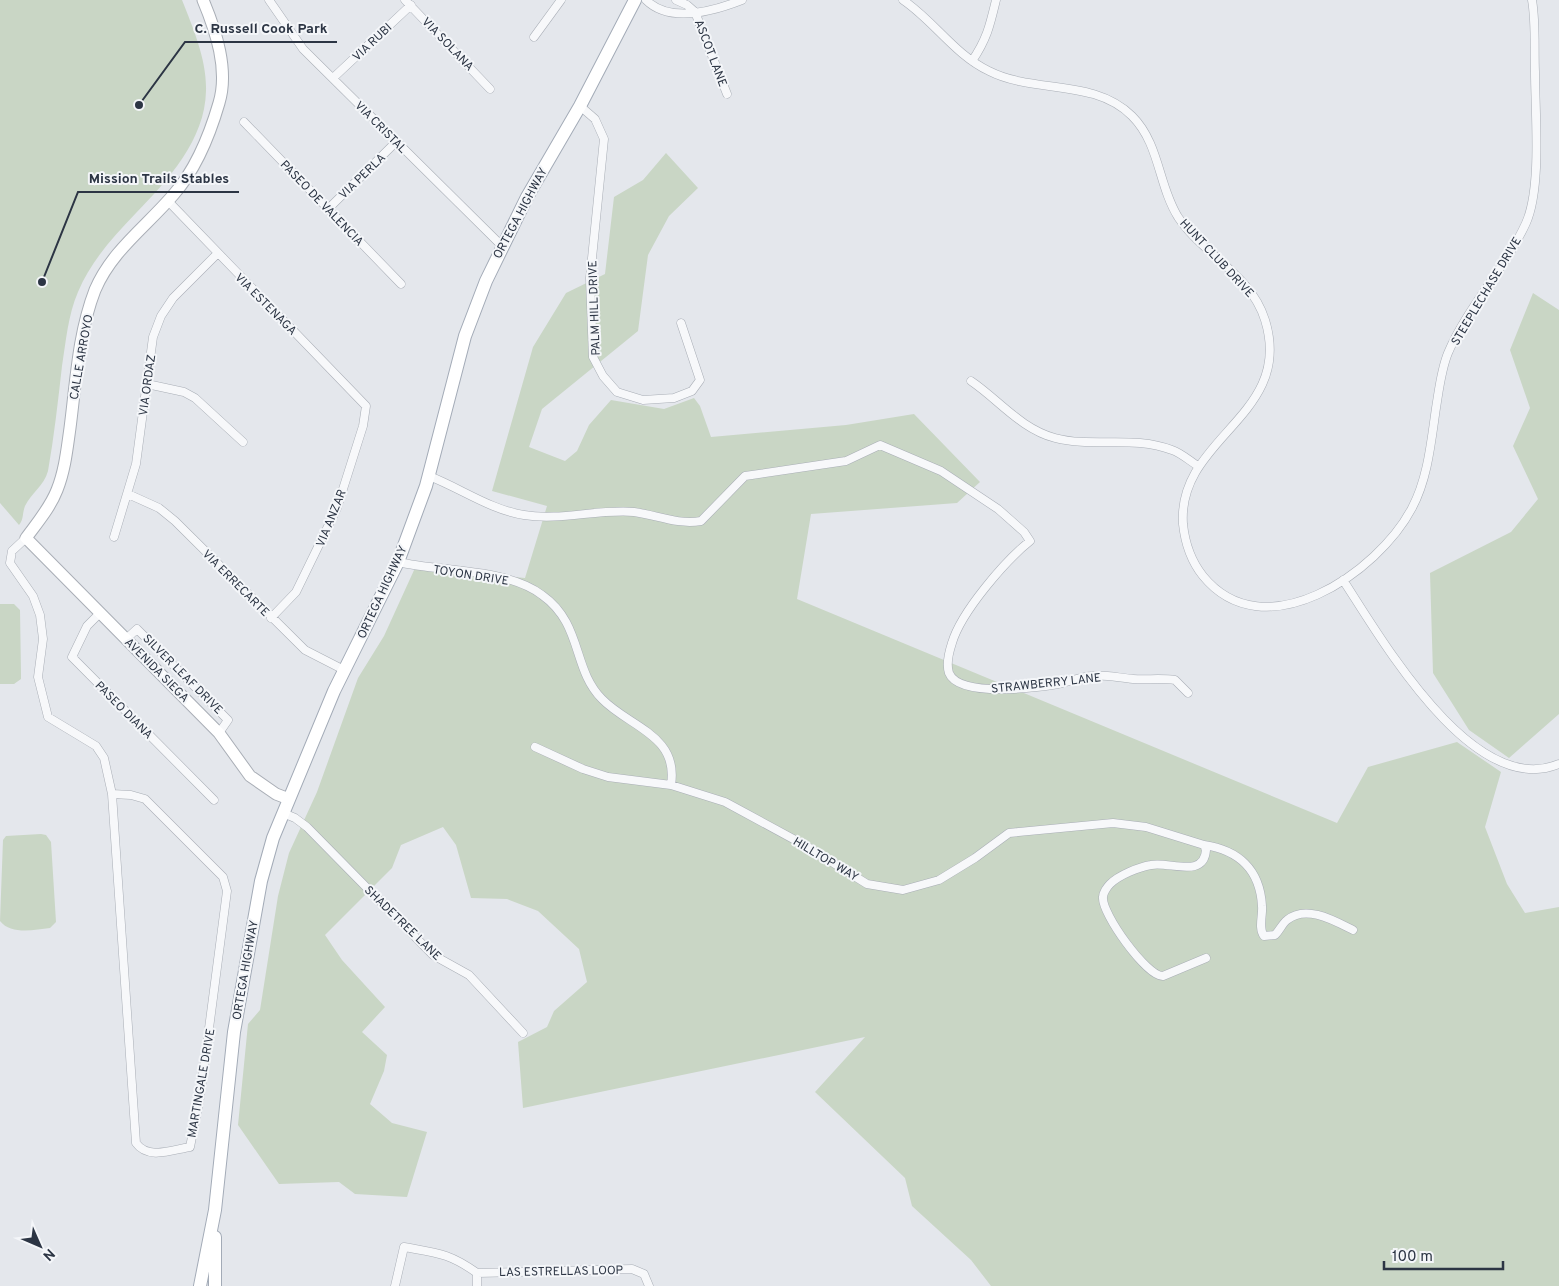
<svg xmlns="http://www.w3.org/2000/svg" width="1559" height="1286" viewBox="0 0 1559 1286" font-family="Overpass,sans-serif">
  <rect width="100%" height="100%" fill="#e4e7ec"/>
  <path fill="#c9d6c5" d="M 0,0 L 182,0 C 193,28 207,60 206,91 C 205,140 168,180 136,213 C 113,237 91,261 78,292 C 68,315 66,341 62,366 C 58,401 54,437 48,471 C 44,486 31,493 25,506 C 22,514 24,519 19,525 L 0,503 Z
    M 666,153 L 698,188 L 669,216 L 648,255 L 638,331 L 542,409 L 529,447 L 565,461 L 577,451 L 589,425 L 611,400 L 664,409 L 694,398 L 700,406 L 711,437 L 846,425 L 914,414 L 980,482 L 957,503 L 811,514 L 797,599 L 1337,823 L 1368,767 L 1457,742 L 1501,772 L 1485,827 L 1507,884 L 1525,913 L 1559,907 L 1559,1286 L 991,1286 L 971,1260 L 912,1206 L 905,1178 L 815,1092 L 865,1037 L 523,1108 L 518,1042 L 547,1027 L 554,1011 L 587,982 L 579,949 L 538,911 L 507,899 L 471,898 L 456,845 L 443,827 L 401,845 L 392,868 L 325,935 L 342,960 L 385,1007 L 362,1032 L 387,1055 L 384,1071 L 370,1104 L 392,1123 L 427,1132 L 407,1197 L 355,1194 L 339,1182 L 279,1184 L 238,1125 L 248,1024 L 260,1010 L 278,896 L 289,853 L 317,792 L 358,678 L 384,636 L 415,568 L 525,578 L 547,506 L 492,491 L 533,347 L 566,293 L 605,274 L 614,197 L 643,180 Z
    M 1533,293 L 1559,310 L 1559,714 L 1509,758 L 1469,730 L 1433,673 L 1430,573 L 1511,532 L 1538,499 L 1513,446 L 1530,408 L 1510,350 Z
    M 0,604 L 14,604 L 20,610 L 21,674 L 21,679 L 14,684 L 0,684 Z
    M 41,834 L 46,835 L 51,842 L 56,922 L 50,928 C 34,930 11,935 0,921 L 3,840 L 6,836 Z"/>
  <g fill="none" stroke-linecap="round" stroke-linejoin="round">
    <defs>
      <path id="street" d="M 269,0 L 303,49 L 502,246
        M 405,0 L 490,89
        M 646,0 C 670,24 714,11 742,0
        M 676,0 L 687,5 L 695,12 L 727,94
        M 903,0 C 934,21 955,55 989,71 C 1034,94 1094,78 1132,116 C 1160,144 1158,185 1178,217 C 1203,255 1251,274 1265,320 C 1295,416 1177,437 1183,524 C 1185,543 1191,561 1203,576 C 1264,651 1378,573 1412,508 C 1428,478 1431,442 1436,408 C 1439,390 1441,370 1448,353 C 1468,306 1505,269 1526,223 C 1542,187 1535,113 1535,72 C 1534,48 1536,23 1532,0
        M 534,37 L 561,0
        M 972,61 C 987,39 990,25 996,0
        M 333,78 L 411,5
        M 580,106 L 595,119 L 604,139 L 590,278 L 593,357 L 603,376 L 617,392 L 643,400 L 674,398 L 692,391 L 700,380 L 681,323
        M 244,122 L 401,284
        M 168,201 L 366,406 L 363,426 L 337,508 L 296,592 L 271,618
        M 328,209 L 396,142
        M 971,381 C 999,400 1021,429 1055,438 C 1093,448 1134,435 1172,450 C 1181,453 1190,461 1198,466
        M 147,384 L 184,392 L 195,398 L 243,442
        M 429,476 C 460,488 491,510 524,515 C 560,521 597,509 634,512 C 657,515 677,525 701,521 L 745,476 L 846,461 L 880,445 L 941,471 L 998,509 L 1024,532 L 1030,541 C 1005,561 961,612 952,643 C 949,652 946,664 949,673 C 959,698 1040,688 1062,683 C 1071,681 1081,677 1091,676 C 1105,674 1119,678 1133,679 C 1147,680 1161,678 1175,680 L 1188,693
        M 128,494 L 159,508 L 175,521 L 305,650 L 344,670
        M 114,537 L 136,464 L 153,337 L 161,316 L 173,298 L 217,254
        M 26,538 L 12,551 L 10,563 L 33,596 L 40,615 L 43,639 L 38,677 L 48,717 L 96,746 L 104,758 L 112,794 L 131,795 L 145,799 L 223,877 L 227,891 L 200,1097 L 190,1147 C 172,1150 148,1160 136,1143 L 112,794
        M 398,562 C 441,572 506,568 542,595 C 583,624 572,669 602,699 C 629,727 679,735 671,785
        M 1343,580 C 1381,638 1473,800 1559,764
        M 100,613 L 87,626 L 72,657 L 214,800
        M 126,639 L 137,629 L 228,720 L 219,733
        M 535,747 L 583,769 L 608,777 L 671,785 L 725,802 L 808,847 L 867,884 L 903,890 L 939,880 L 975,858 L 1009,833 L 1113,823 L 1146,827 L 1204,845 L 1206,850 C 1204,879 1169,861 1151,865 C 1139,867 1119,875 1110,884 C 1107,887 1103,893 1103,897 C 1101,913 1147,977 1163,976 L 1206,958
        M 283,813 L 295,818 L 307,827 L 433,955 L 469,975 L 523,1033
        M 1204,845 C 1238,850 1260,869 1262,906 C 1263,915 1258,928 1264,936 L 1275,935 C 1280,930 1282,924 1287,920 C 1306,904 1335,921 1353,930
        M 477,1273 L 632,1269 L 644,1274 L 649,1286
        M 395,1286 L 404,1247 C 437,1253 449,1253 477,1273
        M 477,1286 L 477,1273"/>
      <path id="secondary" d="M 203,0 C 216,31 229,70 219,103 C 210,134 196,169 174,194 C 147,226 112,250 95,290 C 78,334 76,382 70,428 C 67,449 65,470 57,490 C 50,508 37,523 26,538 L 219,733 L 250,776 L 276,794 L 289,799"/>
      <path id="primary" d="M 200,1286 L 215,1210 L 234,1032 L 261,881 L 273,838 L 334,691 L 398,562 L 426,486 L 465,336 L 486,281 L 527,197 L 580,106 L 635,0
        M 215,1286 L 215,1237"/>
    </defs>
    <use href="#street" stroke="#a9aeb6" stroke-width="9"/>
    <use href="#secondary" stroke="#a9aeb6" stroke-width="13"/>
    <use href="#primary" stroke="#a3abb7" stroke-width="14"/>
    <use href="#street" stroke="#f7f8fa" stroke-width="8"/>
    <use href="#secondary" stroke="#fff" stroke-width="11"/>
    <use href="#primary" stroke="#fff" stroke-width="12"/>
  </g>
  <g text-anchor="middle" stroke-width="4" stroke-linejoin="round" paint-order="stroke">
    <g font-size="12" fill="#2c3544" stroke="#f4f6f9">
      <text transform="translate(372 42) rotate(-43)" y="4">VIA RUBI</text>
      <text transform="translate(448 44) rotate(46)" y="4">VIA SOLANA</text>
      <text transform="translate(711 53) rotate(69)" y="4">ASCOT LANE</text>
      <text transform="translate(381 127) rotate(45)" y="4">VIA CRISTAL</text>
      <text transform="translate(362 176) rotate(-44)" y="4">VIA PERLA</text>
      <text transform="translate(322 203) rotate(46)" y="4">PASEO DE VALENCIA</text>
      <text transform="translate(520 213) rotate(-62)" y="4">ORTEGA HIGHWAY</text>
      <text transform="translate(1217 258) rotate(47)" y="4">HUNT CLUB DRIVE</text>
      <text transform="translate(1486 291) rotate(-59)" y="4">STEEPLECHASE DRIVE</text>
      <text transform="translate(266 304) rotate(45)" y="4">VIA ESTENAGA</text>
      <text transform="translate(594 308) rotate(-92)" y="4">PALM HILL DRIVE</text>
      <text transform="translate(81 357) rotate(-80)" y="4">CALLE ARROYO</text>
      <text transform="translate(147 385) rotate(-82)" y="4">VIA ORDAZ</text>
      <text transform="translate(331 518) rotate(-68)" y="4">VIA ANZAR</text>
      <text transform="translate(471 575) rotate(9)" y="4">TOYON DRIVE</text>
      <text transform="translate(236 583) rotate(45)" y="4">VIA ERRECARTE</text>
      <text transform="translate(382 592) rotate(-65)" y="4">ORTEGA HIGHWAY</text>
      <text transform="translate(157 670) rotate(45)" y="4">AVENIDA SIEGA</text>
      <text transform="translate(183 674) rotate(45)" y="4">SILVER LEAF DRIVE</text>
      <text transform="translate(1046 683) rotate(-6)" y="4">STRAWBERRY LANE</text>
      <text transform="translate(124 710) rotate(45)" y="4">PASEO DIANA</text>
      <text transform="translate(826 859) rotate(31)" y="4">HILLTOP WAY</text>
      <text transform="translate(403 923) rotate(44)" y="4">SHADETREE LANE</text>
      <text transform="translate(245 970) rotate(-80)" y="4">ORTEGA HIGHWAY</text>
      <text transform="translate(201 1083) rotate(-80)" y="4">MARTINGALE DRIVE</text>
      <text transform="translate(561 1271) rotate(-1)" y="4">LAS ESTRELLAS LOOP</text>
    </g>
  </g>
  <path fill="none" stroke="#2c3544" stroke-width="2" d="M139 105L185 42H337M42 282L78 192H239"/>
  <g fill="#2c3544" stroke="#f4f6f9" stroke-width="2">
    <circle cx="139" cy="105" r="5"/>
    <circle cx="42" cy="282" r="5"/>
  </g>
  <g font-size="14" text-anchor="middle" font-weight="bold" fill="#2c3544" stroke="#f4f6f9" stroke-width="4" stroke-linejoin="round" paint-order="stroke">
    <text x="261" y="33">C. Russell Cook Park</text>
    <text x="159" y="183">Mission Trails Stables</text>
  </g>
  <g transform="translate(40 1246) rotate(135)" stroke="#f4f6f9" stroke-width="4" paint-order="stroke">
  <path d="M0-4L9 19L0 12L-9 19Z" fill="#2c3544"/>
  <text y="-8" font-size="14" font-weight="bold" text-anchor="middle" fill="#2c3544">N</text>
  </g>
  <path d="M1384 1261v8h119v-8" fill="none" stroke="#2c3544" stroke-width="2.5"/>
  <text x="1392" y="1261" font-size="15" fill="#2c3544" stroke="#f4f6f9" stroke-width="4" paint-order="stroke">100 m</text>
</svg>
